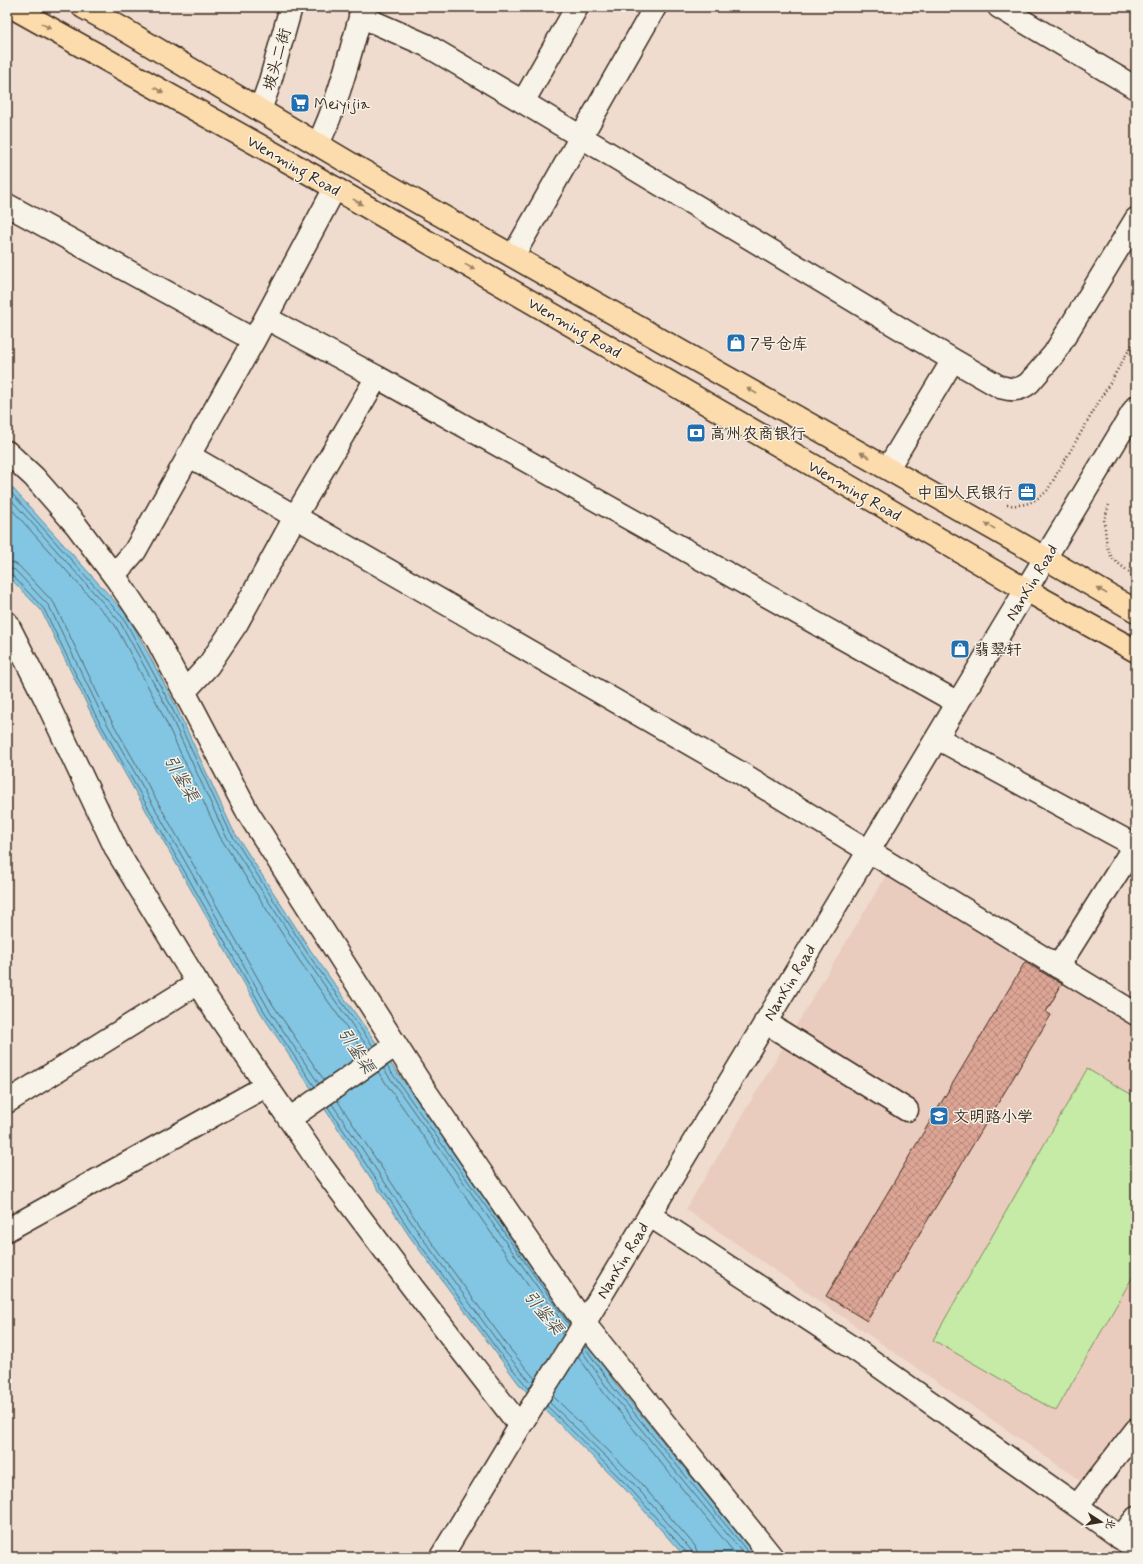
<svg xmlns="http://www.w3.org/2000/svg" width="1143" height="1564" viewBox="0 0 1143 1564" font-family="Mynerve,'LXGW WenKai TC',sans-serif">
  <defs>
    <pattern id="building-cross-hatch" width="8" height="8" patternUnits="userSpaceOnUse"><rect width="8" height="8" fill="#dda596"/><path d="M0 0l8 8M0 8l8-8" fill="none" stroke="#b4877a"/></pattern>
  </defs>
  <rect width="100%" height="100%" fill="#efdccf"/>
  <filter id="ink" filterUnits="userSpaceOnUse"><feTurbulence type="fractalNoise" baseFrequency=".025" numOctaves="2"/><feDisplacementMap in="SourceGraphic" scale="8" xChannelSelector="R" yChannelSelector="G"/><feConvolveMatrix kernelMatrix="1 2 1 2 8 2 1 2 1" color-interpolation-filters="sRGB"/></filter>
  <g filter="url(#ink)">
    <path fill="#eaccbe" d="M 888,872 L 1136,1023 L 1136,1414 L 1082,1482 L 686,1209 Z"/>
    <path fill="#c5eba6" stroke="#808a62" d="M 1087,1069 L 1136,1097 L 1136,1271 L 1056,1411 L 933,1340 Z"/>
    <path fill="#82c6e3" stroke="#668894" d="M 7,482 L 128,616 L 173,700 L 233,830 L 311,951 L 472,1178 L 615,1383 L 757,1557 L 685,1557 L 625,1489 L 519,1384 L 410,1237 L 261,1013 L 93,717 L 41,610 L 7,575 Z"/>
    <g fill="none" stroke-linecap="round" stroke-linejoin="round">
      <path stroke="#57686d" stroke-width="1" d="M 7,488 L 124,619 L 169,702 L 230,832 L 308,954 L 373,1046
        M 7,495 L 120,622 L 165,704 L 225,834 L 304,956 L 369,1049
        M 7,504 L 115,625 L 159,707 L 220,837 L 299,960 L 364,1052
        M 7,562 L 14,563 L 19,566 L 54,603 L 106,711 L 273,1005 L 324,1080
        M 7,568 L 15,570 L 49,606 L 101,713 L 268,1008 L 319,1084
        M 7,573 L 11,574 L 44,609 L 96,716 L 264,1011 L 315,1087
        M 387,1066 L 569,1325
        M 383,1068 L 567,1329
        M 378,1072 L 563,1335
        M 337,1100 L 422,1229 L 510,1349 L 535,1379
        M 332,1104 L 418,1232 L 506,1353 L 532,1384
        M 328,1107 L 413,1235 L 502,1356 L 529,1389
        M 584,1346 L 612,1386 L 752,1557
        M 582,1351 L 608,1389 L 746,1557
        M 578,1356 L 604,1393 L 738,1557
        M 553,1396 L 636,1478 L 695,1546 L 699,1557
        M 549,1402 L 632,1482 L 691,1550 L 693,1557
        M 547,1406 L 628,1486 L 687,1553 L 688,1557"/>
    </g>
    <path fill="url(#building-cross-hatch)" stroke="#3b2a1e" d="M 1025,962 L 1062,984 L 1046,1012 L 1051,1015 L 867,1321 L 826,1296 Z"/>
    <g fill="none" stroke-linecap="round" stroke-linejoin="round">
      <defs>
        <path id="minor" d="M 999,7 L 1136,88
          M 360,16 L 426,45 L 523,102 L 953,360 L 1000,387 C 1012,390 1019,391 1029,383 L 1054,354 L 1136,219
          M 523,102 L 577,7
          M 260,110 L 269,85 L 291,7
          M 318,144 C 339,101 350,53 363,7
          M 7,205 L 254,340
          M 513,256 L 655,7
          M 266,318 L 377,377 L 958,703
          M 7,452 L 34,477 L 76,525 L 118,581 L 155,636 L 248,813 L 424,1089 L 584,1323 L 772,1557
          M 188,455 L 744,775 L 1136,1014
          M 888,468 L 953,360
          M 114,575 L 135,551 L 254,340 L 335,188
          M 7,623 L 44,696 L 117,851 L 208,1000 L 320,1164 L 413,1288 L 520,1426
          M 184,692 L 208,666 L 237,623 L 295,517 L 377,377
          M 937,738 L 1136,846
          M 1058,967 L 1136,843
          M 765,1022 L 907,1110
          M 7,1102 L 198,983
          M 289,1119 L 396,1045
          M 649,1215 L 859,1352 L 1077,1506 L 1136,1549
          M 7,1230 L 266,1086
          M 1077,1506 L 1136,1430
          M 1120,1538 L 1136,1518
          M 441,1557 L 528,1413 L 573,1342 L 1136,407"/>
        <path id="major" d="M 12,7 L 314,176 L 852,488 L 1026,590 L 1136,651
          M 83,7 L 123,29 L 361,170 L 1045,558 L 1136,611"/>
      </defs>
      <use href="#minor" stroke="#3b2a1e" stroke-width="25"/>
      <use href="#major" stroke="#3b2a1e" stroke-width="25"/>
      <path stroke="#3b2a1e" stroke-width="2.5" stroke-dasharray="1 3" stroke-linecap="butt" d="M 1007,505 C 1026,506 1033,503 1047,491 L 1136,338
        M 1109,505 L 1104,520 L 1107,547 L 1112,558 L 1136,578"/>
      <use href="#minor" stroke="#f7f3e8" stroke-width="22"/>
      <use href="#major" stroke="#fcdcac" stroke-width="22"/>
    </g>
    <defs><path id="oneway-solid" d="M-6-.8H1V-3.2L6.5 0L1 3.2V.8H-6Z"/></defs>
    <g fill="#9c8365">
      <use href="#oneway-solid" transform="translate(46 26) rotate(29)"/>
      <use href="#oneway-solid" transform="translate(159 90) rotate(29)"/>
      <use href="#oneway-solid" transform="translate(358 202) rotate(30)"/>
      <use href="#oneway-solid" transform="translate(470 267) rotate(30)"/>
      <use href="#oneway-solid" transform="translate(752 391) rotate(-150)"/>
      <use href="#oneway-solid" transform="translate(865 455) rotate(-150)"/>
      <use href="#oneway-solid" transform="translate(990 526) rotate(-150)"/>
      <use href="#oneway-solid" transform="translate(1102 591) rotate(-150)"/>
    </g>
  </g>
  <defs>
    <symbol id="supermarket-square" viewBox="-11 -11 22 22"><rect x="-9" y="-9" width="18" height="18" rx="4" fill="#1f6fb2" stroke="#f7f3e8"/><path d="M-6-5.5h2.5l.6 2H6L4.5 2H-2.5L-4.4-4H-6ZM-1.5 3.2a1.3 1.3 0 1 0 .1 0ZM3 3.2a1.3 1.3 0 1 0 .1 0Z" fill="#fff"/></symbol>
    <symbol id="shop-square" viewBox="-11 -11 22 22"><rect x="-9" y="-9" width="18" height="18" rx="4" fill="#1f6fb2" stroke="#f7f3e8"/><path d="M-5-2.5h2.3a2.7 3.5 0 0 1 5.4 0H5L5.5 6h-11ZM-1.5-2.5h3a1.5 2.3 0 0 0-3 0Z" fill="#fff"/></symbol>
    <symbol id="bank-square" viewBox="-11 -11 22 22"><rect x="-9" y="-9" width="18" height="18" rx="4" fill="#1f6fb2" stroke="#f7f3e8"/><path d="M-6-4H6V4H-6ZM0-2.3a2.3 2.3 0 1 0 0 4.6a2.3 2.3 0 1 0 0-4.6Z" fill="#fff"/></symbol>
    <symbol id="office-square" viewBox="-11 -11 22 22"><rect x="-9" y="-9" width="18" height="18" rx="4" fill="#1f6fb2" stroke="#f7f3e8"/><path d="M-6-3h4V-5.5h4V-3h4V5H-6ZM-1-4.5V-3h2v-1.5ZM-6 0V1H6V0Z" fill="#fff"/></symbol>
    <symbol id="school-square" viewBox="-11 -11 22 22"><rect x="-9" y="-9" width="18" height="18" rx="4" fill="#1f6fb2" stroke="#f7f3e8"/><path d="M0-5L7-2L0 1L-7-2ZM-4 1L0 2.5L4 1V4Q0 6-4 4Z" fill="#fff"/></symbol>
  </defs>
  <g fill-rule="evenodd">
    <use href="#supermarket-square" x="289" y="92" width="22" height="22"/>
    <use href="#shop-square" x="725" y="332" width="22" height="22"/>
    <use href="#bank-square" x="685" y="422" width="22" height="22"/>
    <use href="#office-square" x="1016" y="481" width="22" height="22"/>
    <use href="#shop-square" x="949" y="638" width="22" height="22"/>
    <use href="#school-square" x="928" y="1105" width="22" height="22"/>
  </g>
  <g text-anchor="middle" stroke-width="3" stroke-linejoin="round" paint-order="stroke">
    <g font-size="16" fill="#3b2a1e" stroke="#f7f3e8">
      <text transform="translate(276 59) rotate(-74)" y="6">坡头二街</text>
      <text transform="translate(294 165) rotate(30)" y="6">Wenming Road</text>
      <text transform="translate(575 327) rotate(30)" y="6">Wenming Road</text>
      <text transform="translate(855 490) rotate(30)" y="6">Wenming Road</text>
      <text transform="translate(1031 582) rotate(-59)" y="6">NanXin Road</text>
      <text transform="translate(789 982) rotate(-59)" y="6">NanXin Road</text>
      <text transform="translate(622 1260) rotate(-59)" y="6">NanXin Road</text>
    </g>
    <g font-size="16" fill="#3b2a1e" stroke="#f7f3e8" text-anchor="start">
      <text x="314" y="109">Meiyijia</text>
      <text x="750" y="349">7号仓库</text>
      <text x="710" y="439">高州农商银行</text>
      <text x="1013" y="498" text-anchor="end">中国人民银行</text>
      <text x="974" y="655">翡翠轩</text>
      <text x="953" y="1122">文明路小学</text>
    </g>
    <g font-size="17" font-style="italic" fill="#4d514f" stroke="#f7f3e8">
      <text transform="translate(182 778) rotate(60)" y="6">引鉴渠</text>
      <text transform="translate(357 1050) rotate(57)" y="6">引鉴渠</text>
      <text transform="translate(544 1312) rotate(51)" y="6">引鉴渠</text>
    </g>
  </g>
  <rect width="1143" height="1564" fill="none" stroke="#f7f3e8" stroke-width="24"/>
  <rect x="12" y="12" width="1119" height="1540" fill="none" stroke="#3b2a1e" stroke-width="1.5" filter="url(#ink)"/>
  <g transform="translate(1101 1522) rotate(102)" stroke="#f7f3e8" stroke-width="3" paint-order="stroke">
  <path d="M0-3L7 15L0 10L-7 15Z" fill="#3b2a1e"/>
  <text y="-6" font-size="11" font-weight="bold" text-anchor="middle" fill="#3b2a1e">北</text>
  </g>
</svg>
